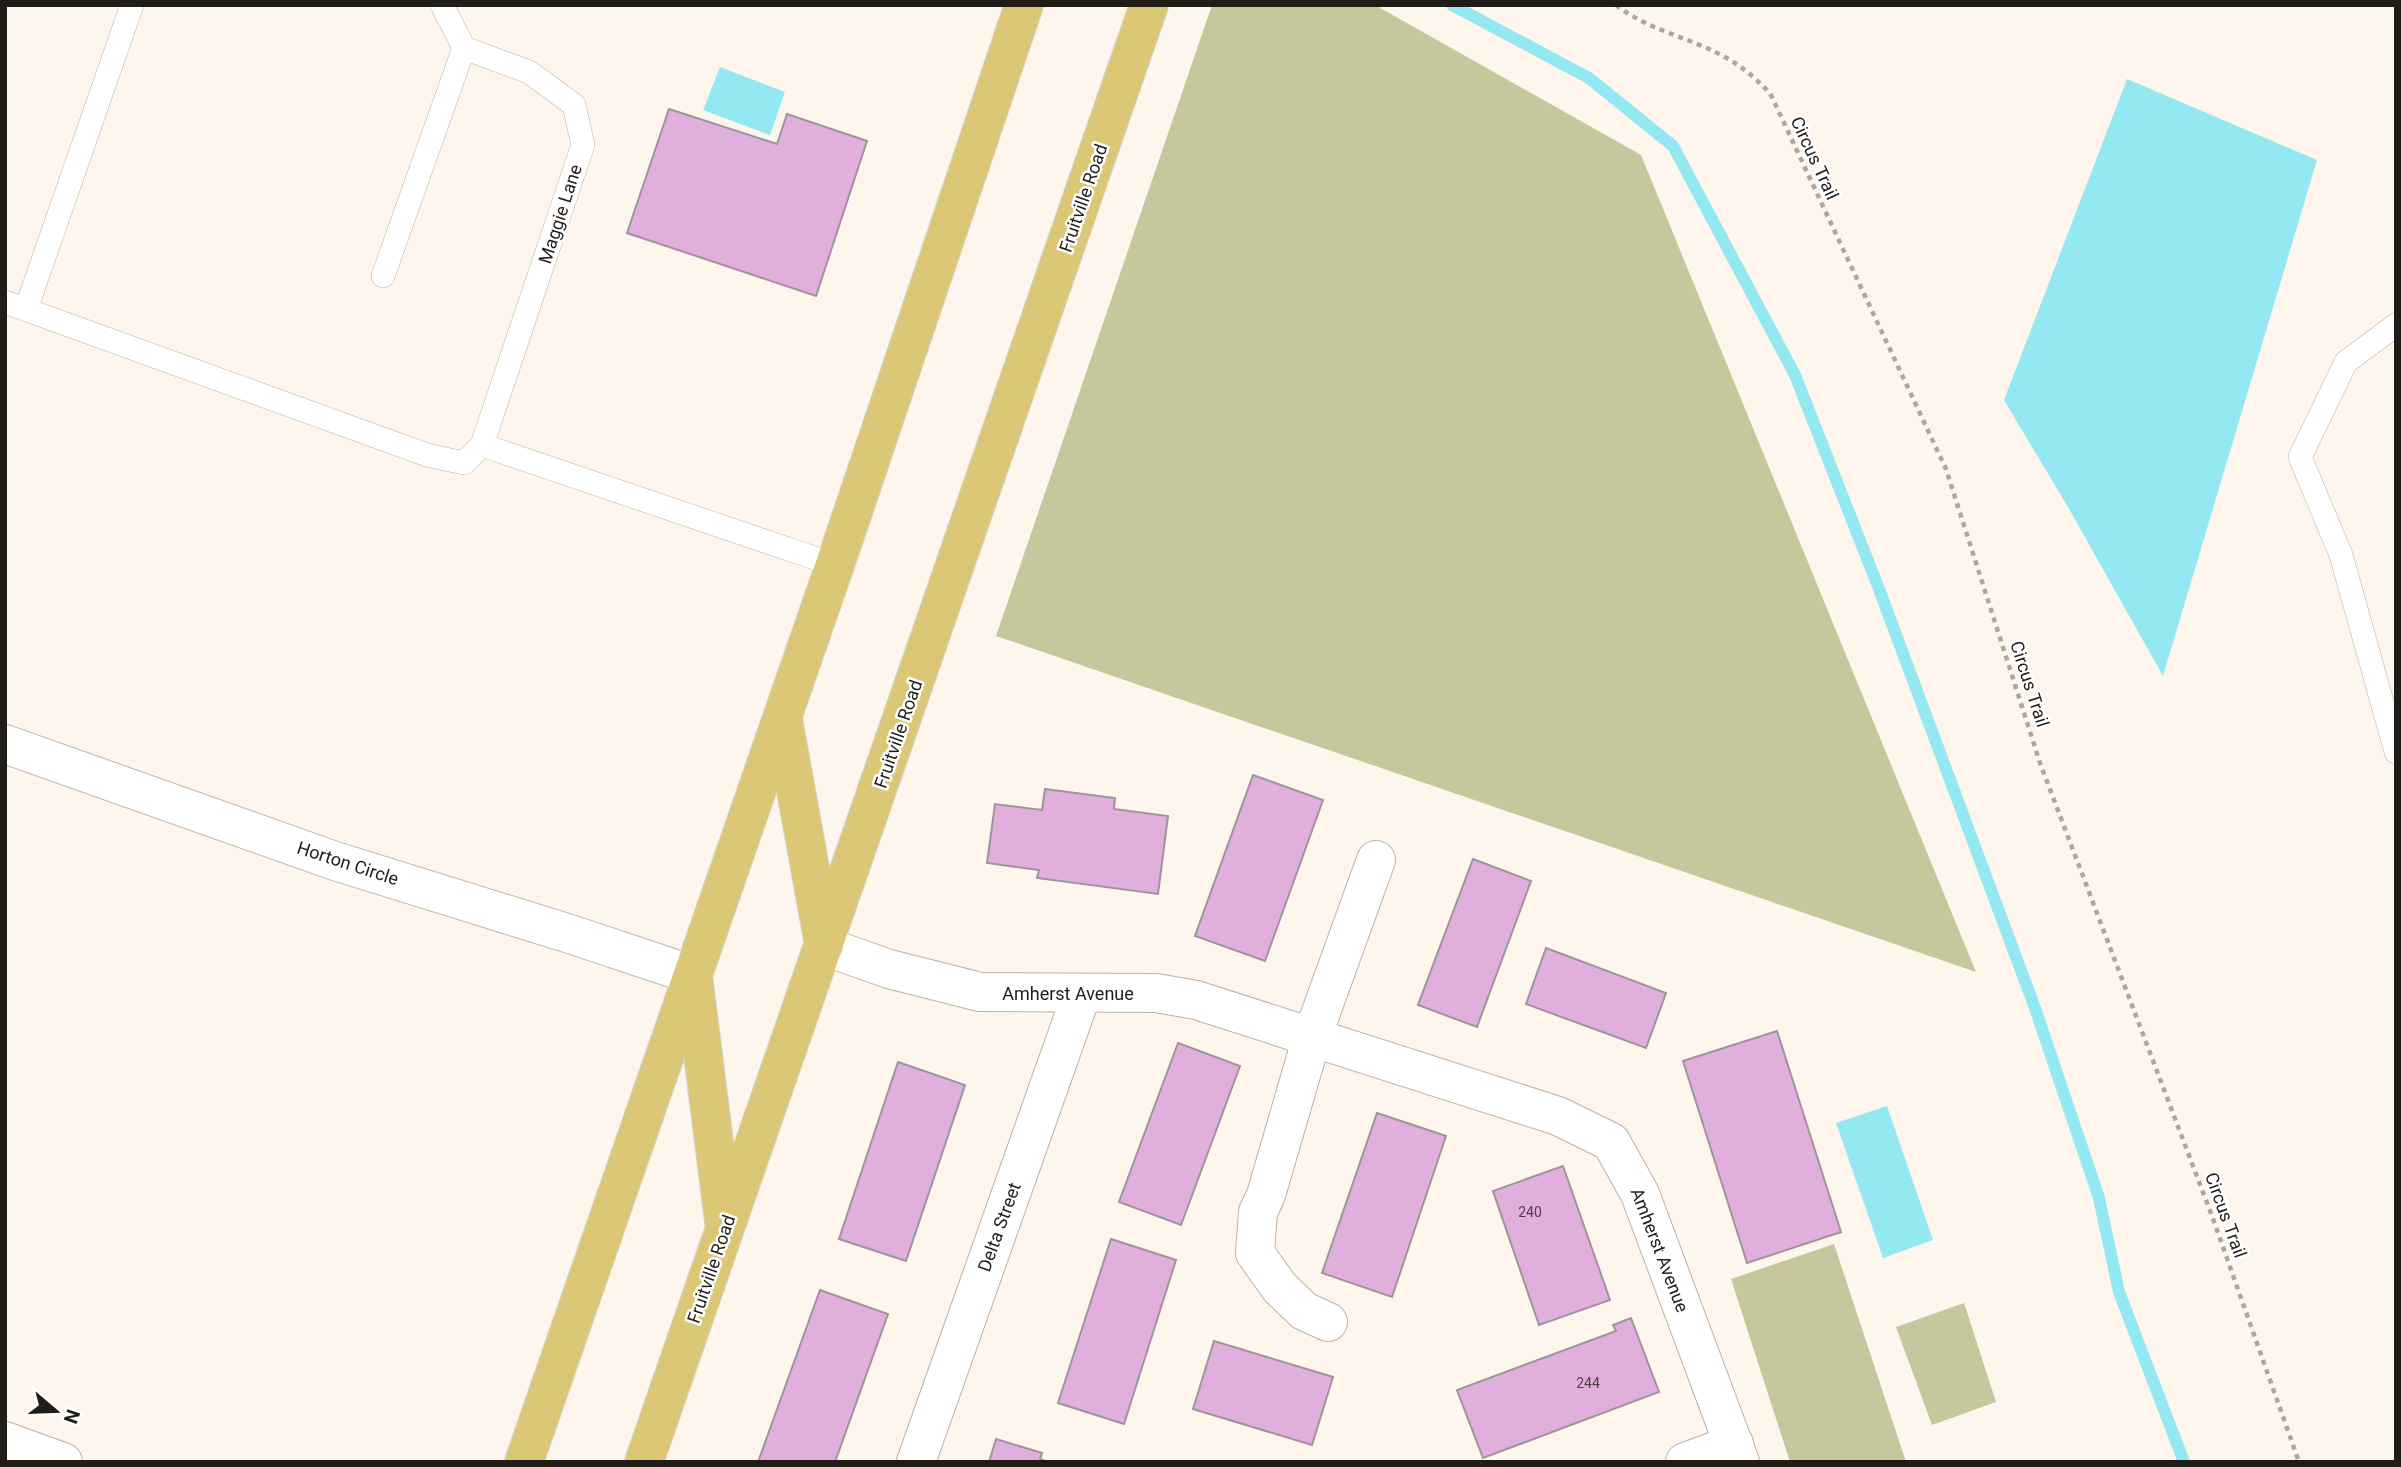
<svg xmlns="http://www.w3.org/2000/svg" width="2401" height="1467" font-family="Roboto,sans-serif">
	<rect width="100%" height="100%" fill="#fef6ed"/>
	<!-- green -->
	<g fill="#c5c79c">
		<polygon points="1212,5 1375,5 1641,155 1976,972 996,636"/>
		<polygon points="1834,1244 1906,1462 1790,1462 1731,1279"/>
		<polygon points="1964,1303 1996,1402 1932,1425 1896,1327"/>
	</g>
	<!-- water -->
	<g fill="#94e8f1">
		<polygon points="720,67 785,92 770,135 703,110"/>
		<polygon points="2127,79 2317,160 2163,676 2068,507 2004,400"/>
		<polygon points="1887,1106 1933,1240 1883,1258 1836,1123"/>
	</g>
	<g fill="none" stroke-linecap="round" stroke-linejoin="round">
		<!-- stream -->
		<polyline stroke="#94e8f1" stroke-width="12" points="1452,5 1589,78 1673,146 1795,375 1879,589 2035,1008 2099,1198 2119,1292 2184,1462"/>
	</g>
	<!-- building -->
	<g fill="#e1afdb" stroke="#9f949d" stroke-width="2">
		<polygon points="669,109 777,144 787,114 867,141 816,296 627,233"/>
		<polygon points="1253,775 1323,800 1265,961 1195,936"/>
		<polygon points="1045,789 1115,798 1114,809 1168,816 1158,894 1037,878 1039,870 987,863 995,804 1042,810"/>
		<polygon points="1473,859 1531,881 1477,1027 1418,1005"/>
		<polygon points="1546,948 1666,993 1646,1048 1526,1004"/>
		<polygon points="1777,1031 1841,1232 1747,1263 1683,1061"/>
		<polygon points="1178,1043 1240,1066 1181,1225 1119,1202"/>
		<polygon points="898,1062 965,1085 906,1261 839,1239"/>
		<polygon points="1377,1113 1446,1136 1392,1297 1322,1273"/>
		<polygon points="1563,1166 1610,1300 1539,1325 1493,1191"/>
		<polygon points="1111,1239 1176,1260 1124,1424 1058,1403"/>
		<polygon points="820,1290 888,1314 835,1462 758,1462"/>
		<polygon points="1631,1318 1659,1392 1483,1458 1457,1390 1616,1331 1613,1325"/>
		<polygon points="1214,1341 1333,1377 1312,1445 1193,1409"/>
		<polygon points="996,1439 1042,1453 1040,1459 1048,1462 989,1462"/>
	</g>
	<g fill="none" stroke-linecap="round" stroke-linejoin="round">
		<!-- lane casing -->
		<g stroke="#bbb1a6" stroke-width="24">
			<g id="lane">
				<polyline points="383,276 464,48"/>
				<polyline points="5,302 427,455 464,463 482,445 583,145 574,105 529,72 464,48 442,5"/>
				<polyline points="26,309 132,5"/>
				<polyline points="2396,325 2346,362 2300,457 2341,555 2396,752"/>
				<polyline points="482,445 835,565"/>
			</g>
		</g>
		<!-- street casing -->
		<g stroke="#bbb1a6" stroke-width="40">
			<g id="street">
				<polyline points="5,744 335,861 570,934 693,975"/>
				<polyline points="824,946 889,969 980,992 1156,993 1196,1000 1558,1116 1611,1142 1640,1194 1740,1462"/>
				<polyline points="1328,1322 1304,1311 1280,1288 1255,1253 1258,1212 1266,1195 1312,1037 1376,860"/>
				<polyline points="5,1441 63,1462"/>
				<polyline points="916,1462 1082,993"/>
				<polyline points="1685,1462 1734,1444"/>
			</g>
		</g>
		<!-- primary casing -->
		<g stroke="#d7d6d5" stroke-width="40">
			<g id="primary">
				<polyline points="783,719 824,945"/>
				<polyline points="694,983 724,1222"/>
				<polyline points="524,1462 835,565 1024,5"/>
				<polyline points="644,1462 1149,5"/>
			</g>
		</g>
		<!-- path -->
		<path stroke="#ada69f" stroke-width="4.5" stroke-dasharray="5 5" stroke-linecap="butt" d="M1616,5C1648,30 1688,37 1723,56C1742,66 1755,78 1770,93L1946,469L2040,763L2212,1216L2299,1462"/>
		<!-- lane -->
		<use href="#lane" stroke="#fff" stroke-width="23"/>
		<!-- street -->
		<use href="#street" stroke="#fff" stroke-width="38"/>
		<!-- primary -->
		<use href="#primary" stroke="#dbc775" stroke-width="38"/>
	</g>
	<g text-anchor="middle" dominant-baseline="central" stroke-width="5" stroke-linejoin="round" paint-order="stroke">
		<!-- number labels -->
		<g font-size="14" fill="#504149">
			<text x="1530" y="1212">240</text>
			<text x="1588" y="1383">244</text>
		</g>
		<!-- street labels -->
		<g font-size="18" fill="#201c18" stroke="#fff">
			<text transform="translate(1815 158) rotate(65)">Circus Trail</text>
			<text transform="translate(1083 198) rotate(-71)">Fruitville Road</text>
			<text transform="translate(560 214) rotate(-72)">Maggie Lane</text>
			<text transform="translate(2030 684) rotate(72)">Circus Trail</text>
			<text transform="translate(898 734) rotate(-71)">Fruitville Road</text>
			<text transform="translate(348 863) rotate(18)">Horton Circle</text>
			<text x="1068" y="993">Amherst Avenue</text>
			<text transform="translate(2226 1215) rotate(70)">Circus Trail</text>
			<text transform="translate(999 1227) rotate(-70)">Delta Street</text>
			<text transform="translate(1660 1250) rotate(69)">Amherst Avenue</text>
			<text transform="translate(711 1269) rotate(-71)">Fruitville Road</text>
		</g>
	</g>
	<!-- border -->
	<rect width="2401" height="1467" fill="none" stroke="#201c18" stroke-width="14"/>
	<!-- north arrow -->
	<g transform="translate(56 1411) rotate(109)" stroke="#ffffff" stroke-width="5" paint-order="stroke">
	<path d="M0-5L12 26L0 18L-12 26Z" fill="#201c18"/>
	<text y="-10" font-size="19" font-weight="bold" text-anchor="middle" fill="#201c18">N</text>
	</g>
</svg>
